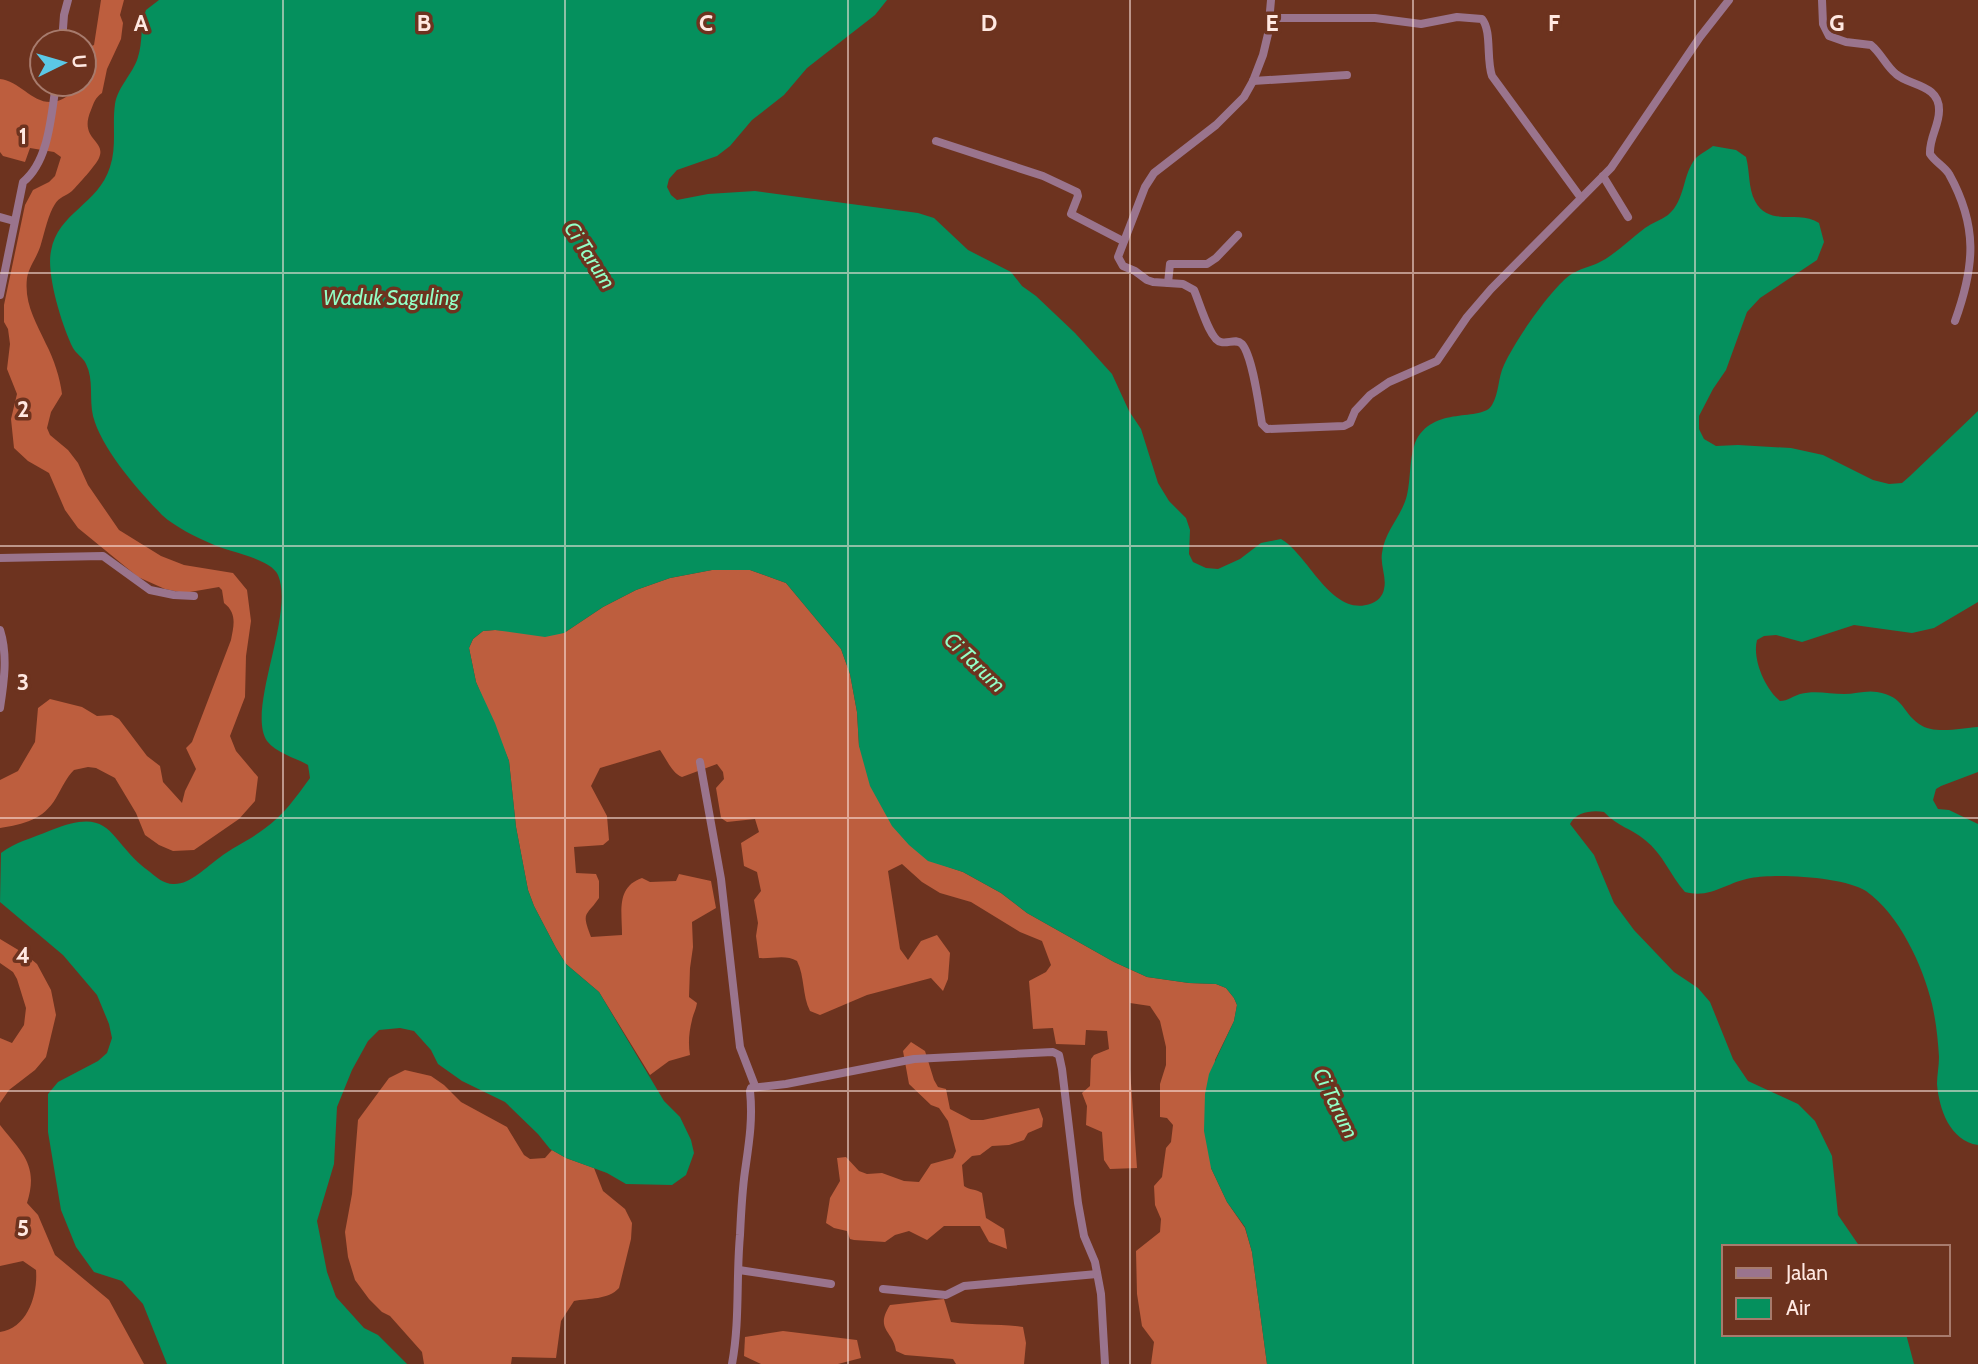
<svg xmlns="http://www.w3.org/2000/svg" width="1978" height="1364" font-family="Cabin,sans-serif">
	<rect width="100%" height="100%" fill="#6d331f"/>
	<!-- forest -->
	<g fill="#bd5e3e">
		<path d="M101,0H124L120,15L123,23L121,39L107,69L102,93C95,98 94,102 91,110C78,140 107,140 99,158C96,165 78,185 72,191C66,196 59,197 55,204C48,215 45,231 41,244C38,256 29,266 27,278C24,304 36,322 46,344C54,359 60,378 62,394L51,412L47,428L50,435L68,450L78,463L88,485L119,530L161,556L184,565L233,573L247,590L251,621L246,656L245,697L230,736L236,751L258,777L255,801L239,819L194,850L173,851L159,845L145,835L136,813L115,778L96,768L88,767L74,770C66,778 62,788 56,798C43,820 24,824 0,828V780L18,771L35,742L38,708L50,699L82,707L97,716L112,715L119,719L147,756L160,766L163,782L182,803L185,791L196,769L186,748L192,742L231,640C234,625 237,613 224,603L222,590L219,587L184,593L165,589L138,577L78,528L65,510L49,473L28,461L14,448L11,419L17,394L7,369L10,344L8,329L4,322V305L25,205L33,190L49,182L55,176L61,157L54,152L30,148L25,162L3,156L0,152V79C24,81 39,117 69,95L70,84H84V49L94,45Z"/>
		<path d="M712,570H750L786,583L841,649L850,674L857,712L859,746L928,860L963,872L1001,893L1027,913L1114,962L1147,977L1189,983L1216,984L1226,988L1234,998L1237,1005L1234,1021L1215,1060L1211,1168L1227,1202L1245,1228L1252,1252L1267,1364H1151L1154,1342L1142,1326L1137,1294L1136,1251L1160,1232L1161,1219L1155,1205L1154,1186L1162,1177L1166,1148L1171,1142L1173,1125L1167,1118L1160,1117V1084L1166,1065V1047L1160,1021L1150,1006L1130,1003V1069L1137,1168L1110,1169L1104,1160L1102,1132L1086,1125L1087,1106L1082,1093L1090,1086L1091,1059L1094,1055L1109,1049L1107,1031L1086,1030L1085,1045L1056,1044L1053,1028L1033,1029L1029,981L1046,972L1051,965L1042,941L1020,932L971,902L940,893L922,882L902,864L888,871L900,949L908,960L921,941L937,935L950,953L948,979L943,991L931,978L867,995L820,1015L810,1011C802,995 805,977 797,961C786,954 772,959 759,958L756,936L758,923L754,900L761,891L757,872L744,866L741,843L759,832L755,819L727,822L721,818L716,788L724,779L723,772L717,764L682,777C672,773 667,760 660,750L600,768L591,786L607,816L609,840L603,845L574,847L576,873L596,874L599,881V898C586,917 581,911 591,937L622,935C622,911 616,887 642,878L650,882L676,881L679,874L711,881L716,908L692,922L693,947L690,968L689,997L697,1003C696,1010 693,1014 692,1020C689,1032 688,1043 690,1055L669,1061L650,1075L599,992L566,964L556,948L534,906L528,890L516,827L509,761L476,682L469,648L473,639L483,631L495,630L564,633L603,607L636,590L670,578Z"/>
		<polygon points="0,939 25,954 37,964 51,990 56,1015 46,1057 35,1070 9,1090 0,1103 0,1038 12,1043 24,1025 26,1008 17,979 13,972 0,963"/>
		<path d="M911,1042L925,1051L934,1080L938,1087L946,1089L950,1109L971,1120H983L1039,1108L1043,1119L1042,1127L1028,1133L1024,1140L1009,1145L992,1146L980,1155L972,1156L962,1165L964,1186C969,1190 976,1189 982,1193L986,1218L1004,1229L1007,1249L989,1242L980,1226H944L927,1240L909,1231L895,1235L885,1242L854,1240L850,1239L847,1231L834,1228L826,1223L830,1198L840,1181L837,1158L846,1157L859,1171L867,1174L882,1173L904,1181L919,1182L931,1164L953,1158L956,1151L948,1121L939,1108L931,1105L909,1084L903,1051Z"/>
		<path d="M405,1070L431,1076L444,1085L461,1102L507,1127L524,1155L530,1159L545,1158L552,1150L566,1158L594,1168L603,1191L625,1209L632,1223L631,1239L619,1288C608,1300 589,1298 574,1301L561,1321L556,1358L512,1357L511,1364H424L422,1352L390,1316L382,1312L369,1299L355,1280L348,1257L345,1232L352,1194L358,1120L389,1078Z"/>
		<path d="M0,1125C22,1153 39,1165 27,1203L38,1215L55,1255L109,1300L144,1364H0V1332C28,1328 38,1294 36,1270L23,1261L0,1266Z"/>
		<path d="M944,1299L951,1322C976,1326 998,1323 1023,1327L1026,1343L1024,1364H956L953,1359L905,1355L896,1351C894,1331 874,1330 890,1305Z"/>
		<polygon points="783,1331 857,1340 861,1358 838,1364 761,1364 744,1356 745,1337"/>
	</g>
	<!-- water -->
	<path fill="#05905d" d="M159,0H887L875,15L807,68L784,95L752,120L730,146L717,156L677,170L669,179L667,187L671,195L677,200L708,194L755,191L918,213L934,218L968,250L1011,272L1022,286L1036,296L1075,333L1112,374L1129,411L1141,429L1158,483L1169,501L1186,518L1190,530L1189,554L1193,562L1206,568L1218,569L1240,559L1261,543L1281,539C1308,554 1331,617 1370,604C1377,602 1383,596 1384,589C1387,578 1380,565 1382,553C1385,530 1402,516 1407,495C1411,478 1409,460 1415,443C1432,404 1482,423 1492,405C1499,394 1498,377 1504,365C1515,341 1549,291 1570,275C1579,269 1589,267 1598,263C1615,255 1630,239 1645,228C1652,223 1661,220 1668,215C1686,200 1682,174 1696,158C1700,154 1708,150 1713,146L1736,150L1746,157C1750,171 1748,188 1755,201C1769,228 1799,209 1819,223L1824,242L1817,260L1760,298L1747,312L1726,370L1713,389L1699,416V429L1704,439L1716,446L1738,445L1791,448L1823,455L1873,480L1889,484L1902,483L1910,476L1978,411V602L1934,628L1912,633L1854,625L1802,642L1776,635L1764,636L1757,640C1752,659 1765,689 1780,701C1788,701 1793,696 1800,694C1815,690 1830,694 1844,694C1855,694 1866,690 1877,692C1905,697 1901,711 1919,724C1934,735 1961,728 1978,727V772L1941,786L1936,789L1933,800L1938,809L1949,810L1978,824V1145C1950,1141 1939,1109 1937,1084C1937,1075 1939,1066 1939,1057C1938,1040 1936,1021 1932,1004C1923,966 1899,914 1866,891C1845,877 1776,873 1751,878C1727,882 1711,899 1685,892C1670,875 1663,854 1645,840C1631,828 1618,827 1604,812C1592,810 1576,812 1570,824L1594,855L1614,903L1634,930L1674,972L1698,988L1710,1002L1733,1059L1748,1081L1798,1104L1815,1121L1832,1156L1838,1215L1860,1247H1724V1334H1906L1914,1364H1267L1252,1252L1245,1227L1227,1202L1211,1168L1204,1131L1205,1094L1209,1074L1234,1021L1237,1005L1234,998L1226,988L1216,984L1189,983L1147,977L1114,962L1027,913L1001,893L963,872L928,861L909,845L892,826L870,786L859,746L857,712L850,674L841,649L786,583L750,570H712L670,578L636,590L603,607L564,633L545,637L495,630L483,631L473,639L469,648L476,682L495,723L509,761L516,827L528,890L534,906L556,948L566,964L599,992L664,1101L680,1117L691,1140L694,1153L686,1175L672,1185L626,1184L607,1173L566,1158L550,1149L538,1134L505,1102L462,1081L438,1064L431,1050L414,1031L400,1028L379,1030L368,1041L352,1070L337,1107L334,1164L317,1221L327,1272L336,1297L364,1328L378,1335L407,1364H167L143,1304L122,1281L94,1272L76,1247L61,1210L48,1132V1094L58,1082L98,1061L107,1053L112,1038L109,1024L97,995L63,955L0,902L1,853C15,842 33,838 49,831C115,804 106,840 150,872C156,877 164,884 173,884C190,885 206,867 219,858C233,847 250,840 264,829C283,816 297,796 310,778L308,765C296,758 276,753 267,741C246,710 295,614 278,575C270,558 228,552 212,544C196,537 175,527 162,515C138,490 102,450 93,416C89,398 94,380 86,364C83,357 76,354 73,348C62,326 46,274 51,251C58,212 98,205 110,167C117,146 112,125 115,104C118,86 133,74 138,57C143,42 140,25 146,10Z"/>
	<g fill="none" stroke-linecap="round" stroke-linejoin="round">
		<!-- street -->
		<g stroke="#9a748d" stroke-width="8">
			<path d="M1271,0L1268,34L1263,55L1253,81L1244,97L1216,125L1154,173L1145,187L1118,257L1123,266L1135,271L1147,280L1153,282L1183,284L1194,290C1199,301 1210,341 1221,342C1228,344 1236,338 1242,344C1253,357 1259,407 1262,424L1267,429L1344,426L1350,423L1355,411L1370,395L1389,382L1437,361L1467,317L1491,289L1611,168L1700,37L1729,0"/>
			<path d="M1822,0L1823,24L1829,36L1846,42L1871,45C1881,53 1886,66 1896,74C1909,86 1940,84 1939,111C1939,126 1929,138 1930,154C1935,162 1944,166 1949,174C1978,226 1975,266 1955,321"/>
			<path d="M1270,18H1375L1421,24L1457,17L1482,19C1492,31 1486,59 1492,76L1581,198"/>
			<polyline points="62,42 64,15 68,0"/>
			<polyline points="1253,81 1347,75"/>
			<polyline points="936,141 1043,176 1077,192 1078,196 1071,214 1123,241"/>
			<polyline points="1603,176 1628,217"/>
			<polyline points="0,217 14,221"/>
			<polyline points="1168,283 1170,264 1207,264 1216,258 1238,235"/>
			<path d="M0,295L23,182C49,161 51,116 56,84"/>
			<polyline points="0,558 103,556 150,590 174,595 194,596"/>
			<path d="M0,630C8,655 4,682 0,708"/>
			<polyline points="700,762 721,879 740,1047 755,1086"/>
			<polyline points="739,1270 831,1284"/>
			<polyline points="883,1289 946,1295 964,1286 1097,1274"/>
			<path d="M732,1364C740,1321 736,1278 740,1235C741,1214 742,1192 745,1171C749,1143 753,1119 750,1091L751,1088L786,1084L914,1059L1053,1052L1059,1055L1062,1069L1078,1203L1084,1236L1095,1262L1101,1294L1105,1364"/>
		</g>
	</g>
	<!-- grid -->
	<path fill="none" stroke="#ffe8e1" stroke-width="2" stroke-opacity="0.55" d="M283,0V1364M565,0V1364M848,0V1364M1130,0V1364M1413,0V1364M1695,0V1364M0,273H1978M0,546H1978M0,818H1978M0,1091H1978"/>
	<g text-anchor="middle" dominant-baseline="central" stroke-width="7" stroke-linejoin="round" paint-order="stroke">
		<!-- water labels -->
		<g font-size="21" font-style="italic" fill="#93ffc6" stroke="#6d331f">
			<text transform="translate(590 255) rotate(57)">Ci Tarum</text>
			<text x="391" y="297">Waduk Saguling</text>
			<text transform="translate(975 662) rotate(44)">Ci Tarum</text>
			<text transform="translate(1336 1103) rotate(64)">Ci Tarum</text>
		</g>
	</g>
	<g font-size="23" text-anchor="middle" font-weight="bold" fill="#ffe8e1" stroke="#6d331f" stroke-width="7" stroke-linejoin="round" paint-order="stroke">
		<text x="141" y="31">A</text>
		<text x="424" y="31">B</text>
		<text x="706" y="31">C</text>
		<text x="989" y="31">D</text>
		<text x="1272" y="31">E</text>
		<text x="1554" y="31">F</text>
		<text x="1837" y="31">G</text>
		<text x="23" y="144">1</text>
		<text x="23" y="417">2</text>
		<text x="23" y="690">3</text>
		<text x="23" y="963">4</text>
		<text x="23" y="1236">5</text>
	</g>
	<!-- legend -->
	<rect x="1722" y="1245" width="228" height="91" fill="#6d331f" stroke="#a77b6d" stroke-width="2"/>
	<rect x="1736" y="1268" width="35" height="10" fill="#9a748d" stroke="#a77b6d" stroke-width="2"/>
	<text x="1786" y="1280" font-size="21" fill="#ffe8e1">Jalan</text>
	<rect x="1736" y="1298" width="35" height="21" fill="#05905d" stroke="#a77b6d" stroke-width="2"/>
	<text x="1786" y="1315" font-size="21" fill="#ffe8e1">Air</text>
	<!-- north arrow -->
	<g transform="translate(63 63) rotate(85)"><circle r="33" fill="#6d331f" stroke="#a77b6d" stroke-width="2"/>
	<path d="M0-5L12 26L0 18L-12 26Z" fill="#5bc8e6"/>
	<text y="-10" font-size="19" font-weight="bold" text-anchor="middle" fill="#ffe8e1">U</text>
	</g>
</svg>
